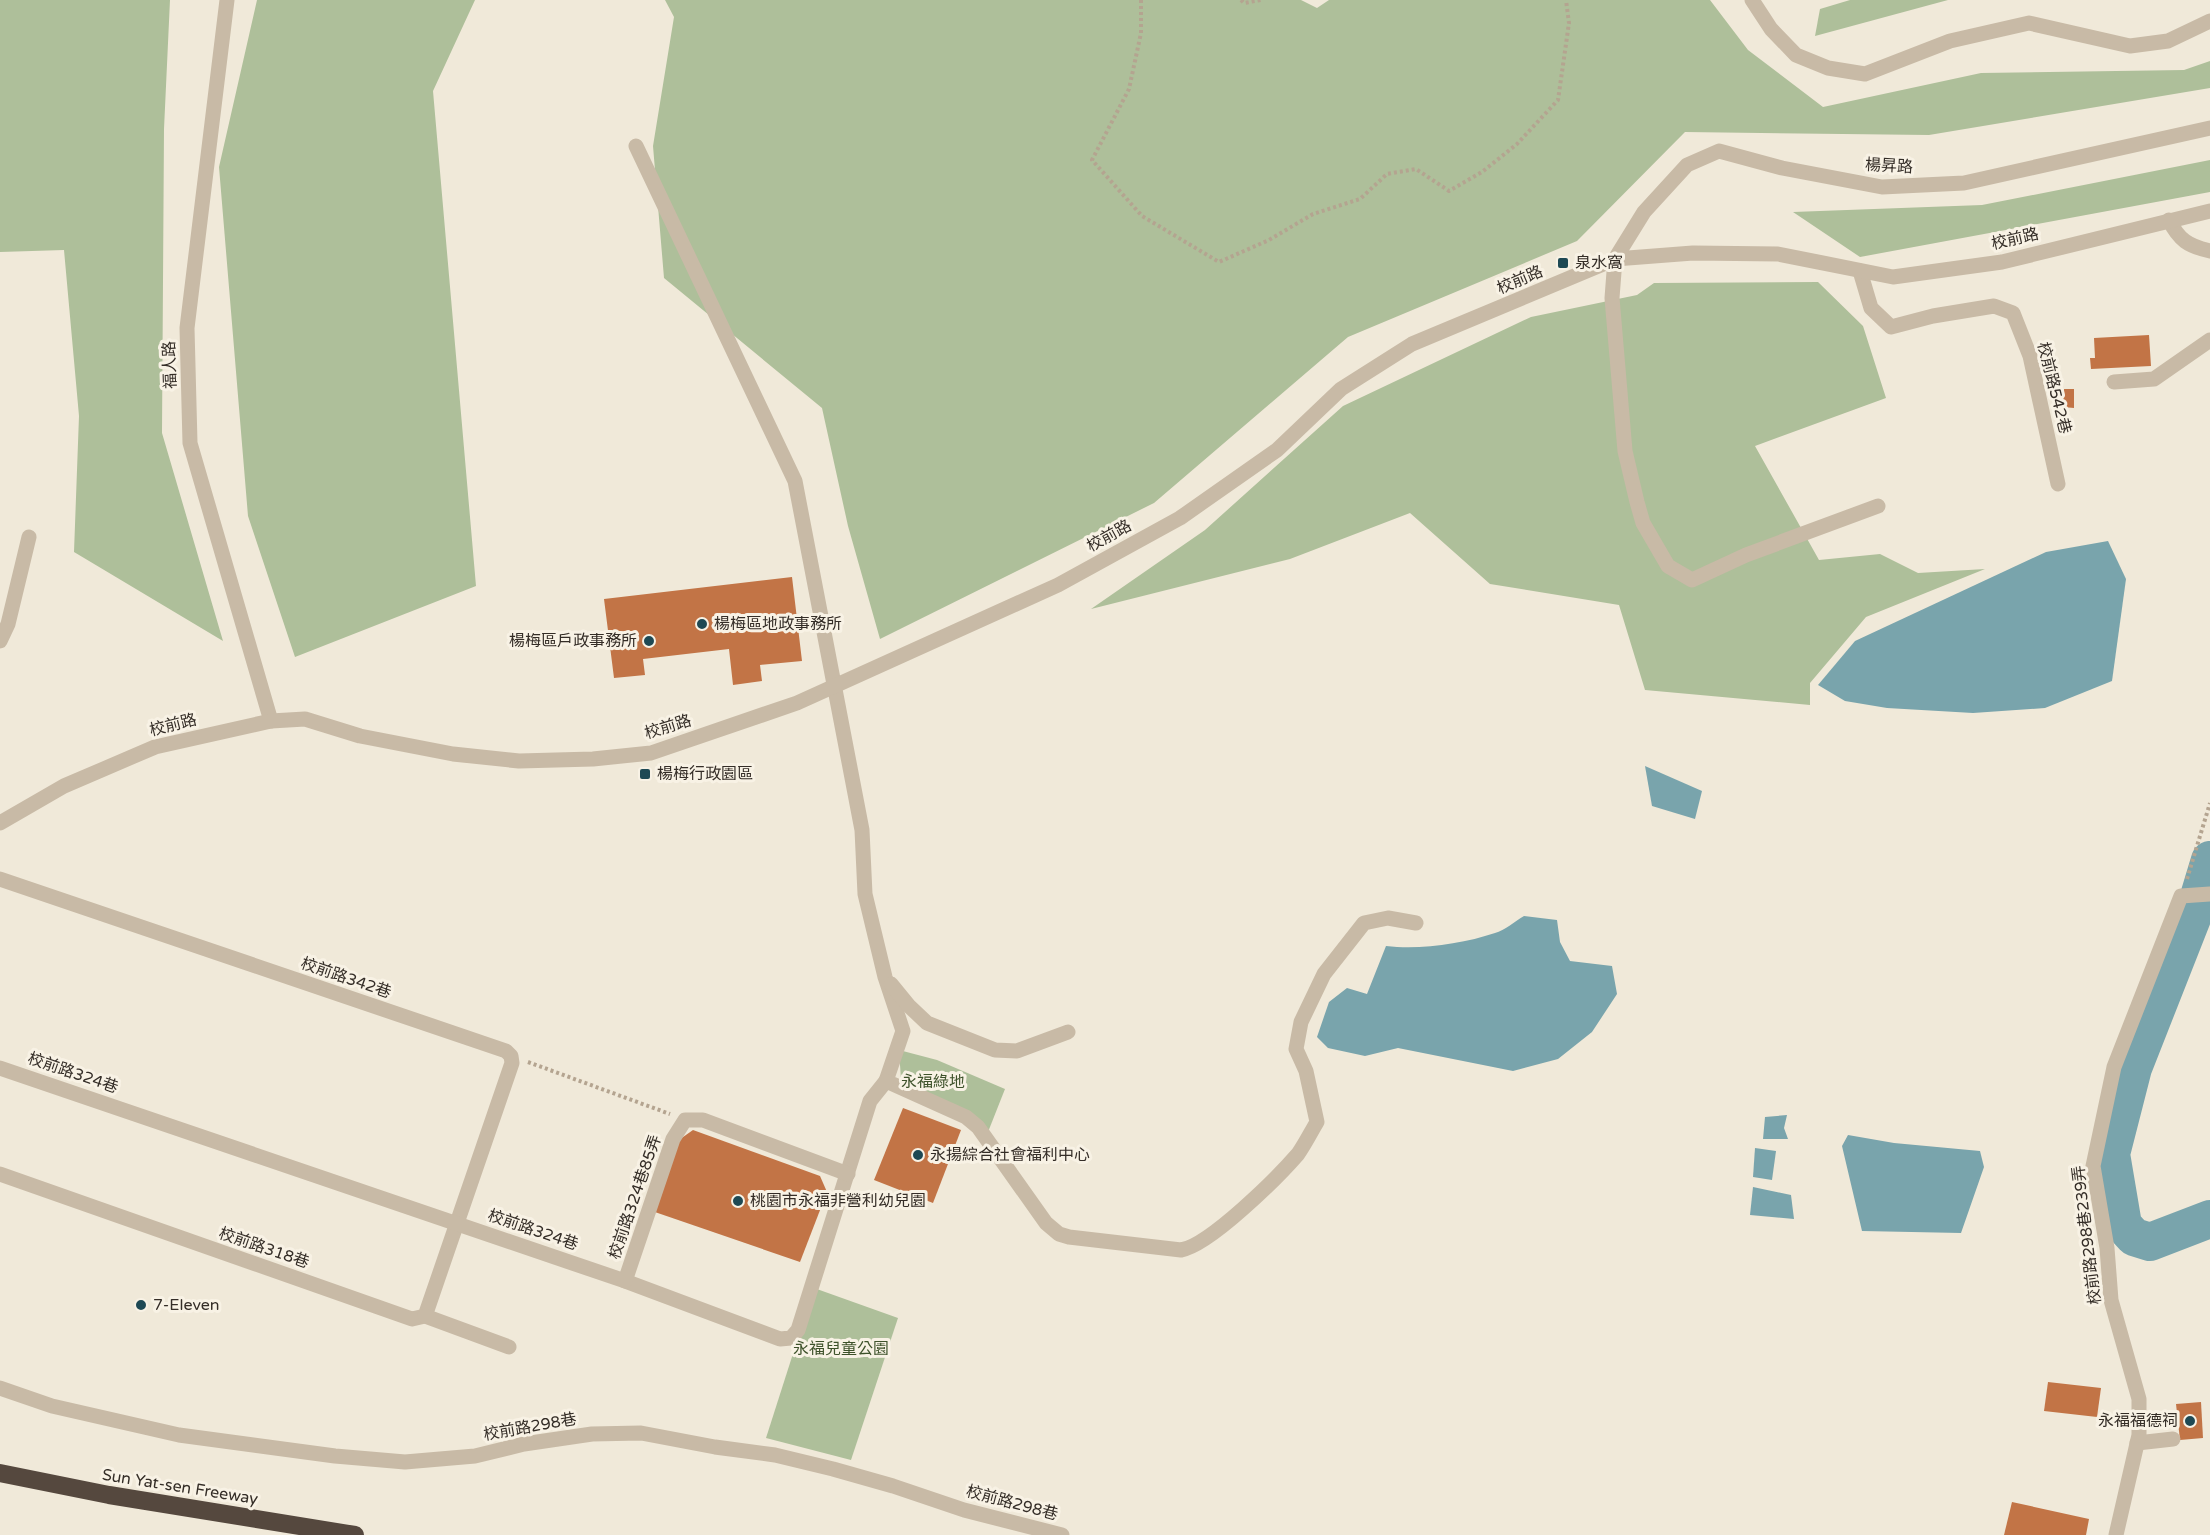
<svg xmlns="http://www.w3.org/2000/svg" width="2210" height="1535" font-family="'Varela Round','Noto Sans TC',sans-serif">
	<rect width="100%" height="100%" fill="#f0e9d9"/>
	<!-- green -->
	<g fill="#aebf9a">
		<polygon points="0,0 170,0 164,129 162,433 223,641 74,552 79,416 64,250 0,252"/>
		<polygon points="257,0 475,0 433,91 476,586 295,657 248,516 219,167"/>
		<polygon points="665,0 1301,0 1317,8 1329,0 1710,0 1748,50 1823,107 1981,73 2184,70 2210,61 2210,88 1929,135 1685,132 1577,241 1348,337 1154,503 880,639 848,526 822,408 664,278 653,146 674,17"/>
		<polygon points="1850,0 1948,0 1815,36 1820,9"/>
		<polygon points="2210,160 2210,192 1860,257 1793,212 1982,205"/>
		<polygon points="1818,282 1863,326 1886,398 1755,446 1819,560 1880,554 1918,573 1985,569 1866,617 1810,683 1810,705 1645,690 1619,605 1490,584 1410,513 1290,559 1091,609 1205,530 1343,406 1531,317 1637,295 1654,283"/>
		<polygon points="899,1050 937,1060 1005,1089 988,1132 902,1094"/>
		<polygon points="814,1288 898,1318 851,1460 766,1438"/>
	</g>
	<!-- water -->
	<g fill="#79a4ac">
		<polygon points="2108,541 2126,579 2112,681 2045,708 1973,713 1887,708 1845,701 1818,685 1855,641 2046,552"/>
		<polygon points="1645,766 1702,791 1695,819 1652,806"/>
		<path d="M1524,916L1557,920L1560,942L1570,961L1612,966L1617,994L1592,1032L1558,1059L1513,1071L1398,1048L1365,1056L1328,1048L1317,1037L1329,1002L1347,988L1367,994L1386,946C1420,950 1462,944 1495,933C1505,930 1514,922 1524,916Z"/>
		<polygon points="1787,1115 1784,1128 1788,1139 1763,1139 1765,1117"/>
		<polygon points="1848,1135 1894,1143 1980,1151 1984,1167 1961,1233 1862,1231 1842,1146"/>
		<polygon points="1755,1148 1776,1151 1772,1180 1753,1177"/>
		<polygon points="1753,1187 1791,1195 1794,1219 1750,1215"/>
	</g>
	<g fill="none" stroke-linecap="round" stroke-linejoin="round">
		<!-- river -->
		<polyline stroke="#79a4ac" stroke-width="38" points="2210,860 2194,913 2133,1068 2111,1154 2123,1225 2134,1237 2150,1242 2210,1219"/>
	</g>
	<!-- building -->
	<g fill="#c27446">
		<polygon points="2149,335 2151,366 2091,369 2090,358 2095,358 2094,338"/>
		<polygon points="2064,389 2074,389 2074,408 2063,407"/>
		<polygon points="792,577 802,661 760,665 762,681 733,685 729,649 643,659 645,675 614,678 604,599"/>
		<polygon points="903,1108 961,1130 933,1203 874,1180"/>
		<polygon points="693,1130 820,1176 827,1192 800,1262 649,1210 676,1142"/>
		<polygon points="2048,1382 2101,1388 2097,1417 2044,1411"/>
		<polygon points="2201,1402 2203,1438 2180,1440 2176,1404"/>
		<polygon points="2012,1502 2089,1519 2086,1535 2004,1535"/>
	</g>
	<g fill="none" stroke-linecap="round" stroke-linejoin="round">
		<!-- path -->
		<g stroke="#b4a490" stroke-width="4" stroke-dasharray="3 3" stroke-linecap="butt">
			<polyline points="1141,0 1141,33 1129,89 1092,160 1142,216 1219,262 1269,240 1313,214 1360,199 1387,174 1416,169 1449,191 1482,172 1517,144 1558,100 1569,23 1566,0"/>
			<polyline points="1241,0 1244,3 1261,0"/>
			<polyline points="2187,879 2210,803"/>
			<polyline points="528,1062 670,1114"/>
		</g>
		<!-- minor -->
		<g stroke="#c8baa6" stroke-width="15">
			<polyline points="227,0 187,328 190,443 271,721"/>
			<polyline points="1752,0 1771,29 1796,55 1828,68 1865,74 1950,41 2029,23 2130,46 2168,41 2210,21"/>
			<path d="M636,146L795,481L862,830L865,894L885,977L903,1031L886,1081L966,1117L978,1127L1046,1223L1059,1234L1069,1237L1181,1250C1210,1245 1278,1177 1298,1154C1305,1144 1311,1132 1317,1122L1306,1071L1296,1049L1301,1022L1324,974L1364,923L1388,918L1416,923"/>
			<path d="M2169,220C2179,240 2188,246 2210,251"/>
			<polyline points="1860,271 1871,308 1891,327 1933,316 1994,306 2013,313 2030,356 2058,484"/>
			<polyline points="2114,382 2154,379 2210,340"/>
			<polyline points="1878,506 1746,555 1692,580 1668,566 1643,523 1637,502 1625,451 1612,298 1615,259 1644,212 1687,165 1719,151 1782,168 1882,187 1964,183 2210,128"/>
			<polyline points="0,641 8,624 29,537"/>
			<polyline points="0,823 64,786 155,747 271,721 305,719 360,736 453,754 519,761 593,759 651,753 797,703 1058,585 1180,518 1277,450 1341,389 1412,344 1615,259 1693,253 1778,254 1893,277 2002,262 2210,211"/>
			<polyline points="0,879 506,1051 511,1056 512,1063 425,1316 412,1319 0,1174"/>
			<polyline points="891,984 909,1006 927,1023 995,1050 1017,1051 1068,1032"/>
			<polyline points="0,1068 625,1281 780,1339 791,1338 798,1330 870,1101 886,1081"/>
			<polyline points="625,1281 673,1139 685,1120 703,1120 848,1174"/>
			<polyline points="425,1316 509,1347"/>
			<polyline points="0,1388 52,1406 179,1435 335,1456 405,1462 475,1456 524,1444 592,1434 641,1433 715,1447 775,1455 833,1469 893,1486 964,1510 1062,1535"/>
			<polyline points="2137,1443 2173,1439"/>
			<polyline points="2116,1535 2139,1435 2139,1399 2111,1300 2107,1248 2093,1166 2114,1067 2181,896 2210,894"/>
		</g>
		<!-- highway -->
		<polyline stroke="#55483e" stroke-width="18" points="0,1473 109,1495 355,1535"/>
	</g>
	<!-- markers -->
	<g fill="#1e4954" stroke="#f8f2e5" stroke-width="2">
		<rect x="1557" y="257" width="12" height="12" rx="3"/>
		<circle cx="702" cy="624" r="6"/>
		<circle cx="649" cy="641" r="6"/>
		<rect x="639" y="768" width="12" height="12" rx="3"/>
		<circle cx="918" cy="1155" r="6"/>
		<circle cx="738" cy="1201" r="6"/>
		<circle cx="141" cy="1305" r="6"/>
		<circle cx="2190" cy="1421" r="6"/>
	</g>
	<g text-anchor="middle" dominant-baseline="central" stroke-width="6" stroke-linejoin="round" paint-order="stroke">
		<!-- street labels -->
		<g font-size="16" fill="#342d27" stroke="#f8f2e5">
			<text transform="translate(1889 166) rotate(3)">楊昇路</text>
			<text transform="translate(2015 239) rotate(-13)">校前路</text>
			<text transform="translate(1520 280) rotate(-23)">校前路</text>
			<text transform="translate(170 365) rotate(-92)">福人路</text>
			<text transform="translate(2054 388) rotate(76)">校前路542巷</text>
			<text transform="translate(1109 536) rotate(-29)">校前路</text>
			<text transform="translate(173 725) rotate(-14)">校前路</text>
			<text transform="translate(668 727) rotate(-17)">校前路</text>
			<text transform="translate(346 978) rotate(19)">校前路342巷</text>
			<text transform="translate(73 1073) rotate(19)">校前路324巷</text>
			<text transform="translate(635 1197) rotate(-71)">校前路324巷85弄</text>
			<text transform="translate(533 1230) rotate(19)">校前路324巷</text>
			<text transform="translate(2087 1235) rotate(-97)">校前路298巷239弄</text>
			<text transform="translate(264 1248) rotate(19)">校前路318巷</text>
			<text transform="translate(530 1427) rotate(-10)">校前路298巷</text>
			<text transform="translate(180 1487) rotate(9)">Sun Yat-sen Freeway</text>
			<text transform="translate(1012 1503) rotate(15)">校前路298巷</text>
		</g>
		<!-- poi labels -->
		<g font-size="16" fill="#342d27" stroke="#f8f2e5" text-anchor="start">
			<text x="1575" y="263">泉水窩</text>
			<text x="714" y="624">楊梅區地政事務所</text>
			<text x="637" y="641" text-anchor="end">楊梅區戶政事務所</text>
			<text x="657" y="774">楊梅行政園區</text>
			<text x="930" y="1155">永揚綜合社會福利中心</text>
			<text x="750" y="1201">桃園市永福非營利幼兒園</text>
			<text x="153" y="1305">7-Eleven</text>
			<text x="2178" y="1421" text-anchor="end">永福福德祠</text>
		</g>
		<!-- park labels -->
		<g font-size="16" fill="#3e522b" stroke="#f8f2e5">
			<text x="933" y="1082">永福綠地</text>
			<text x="841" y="1349">永福兒童公園</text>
		</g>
	</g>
</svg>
